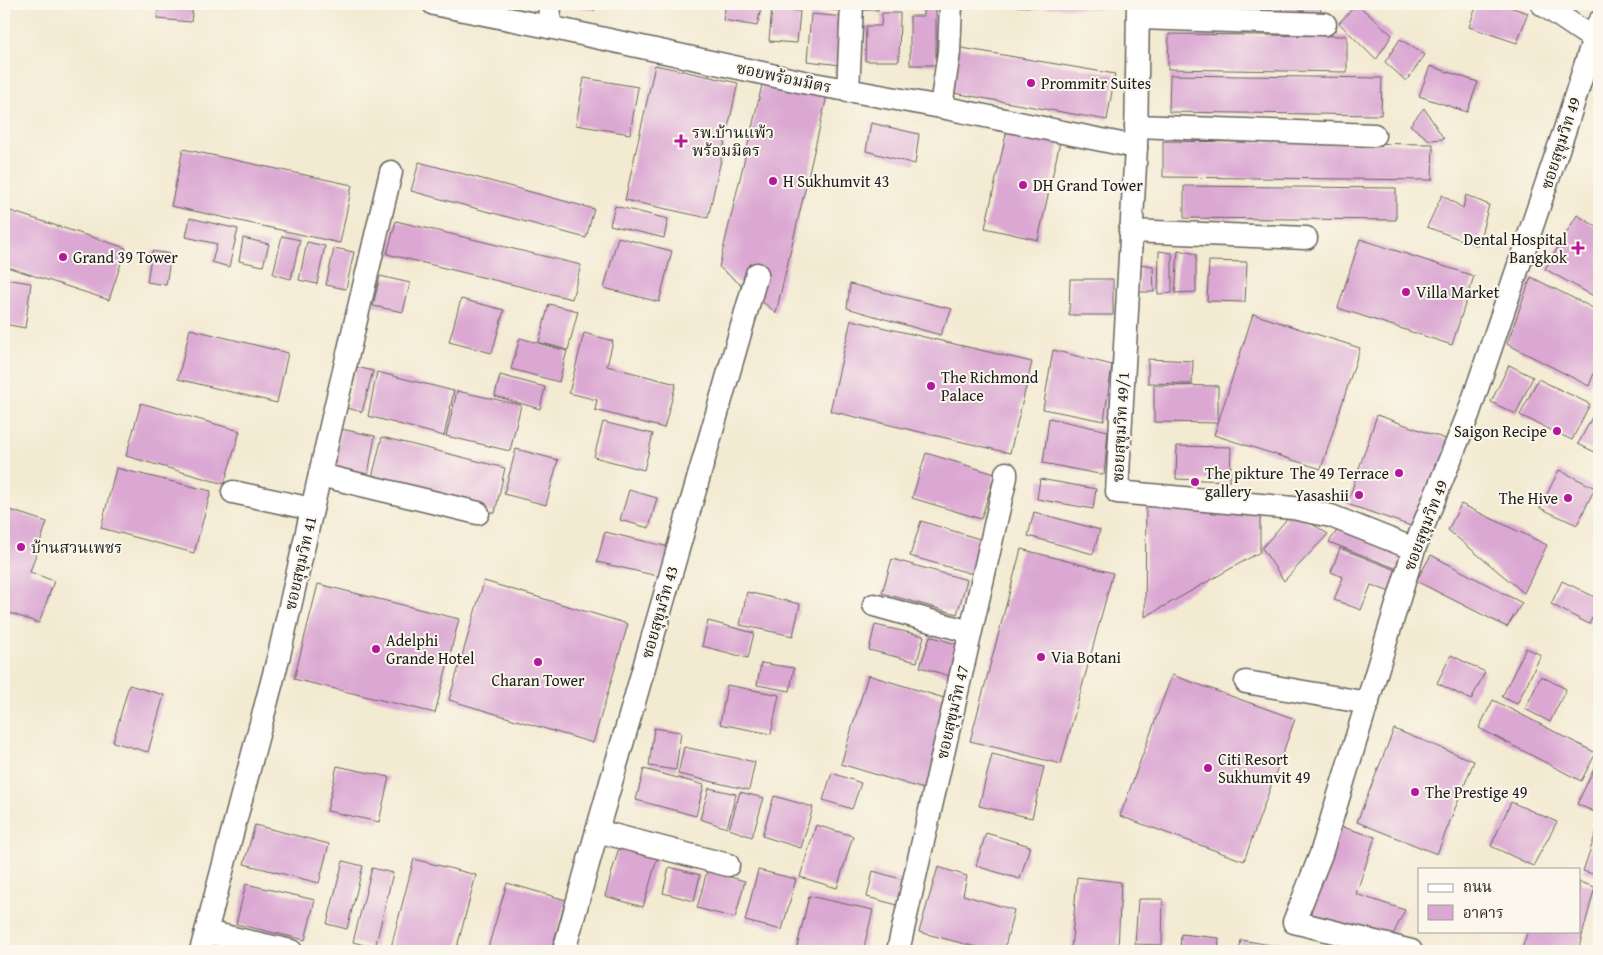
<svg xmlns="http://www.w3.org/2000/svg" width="1603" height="955" font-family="'Gentium Book Plus','Noto Serif Thai',serif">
	<rect width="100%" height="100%" fill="#fbf7ec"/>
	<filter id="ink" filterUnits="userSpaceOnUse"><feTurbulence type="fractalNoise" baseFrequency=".02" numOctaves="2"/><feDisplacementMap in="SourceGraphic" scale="10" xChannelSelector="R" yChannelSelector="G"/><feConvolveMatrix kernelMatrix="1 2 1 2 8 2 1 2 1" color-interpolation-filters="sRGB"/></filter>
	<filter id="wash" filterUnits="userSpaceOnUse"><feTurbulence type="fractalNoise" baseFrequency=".0096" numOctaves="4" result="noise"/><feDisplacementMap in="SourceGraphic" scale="20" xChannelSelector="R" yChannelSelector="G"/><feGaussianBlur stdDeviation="1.12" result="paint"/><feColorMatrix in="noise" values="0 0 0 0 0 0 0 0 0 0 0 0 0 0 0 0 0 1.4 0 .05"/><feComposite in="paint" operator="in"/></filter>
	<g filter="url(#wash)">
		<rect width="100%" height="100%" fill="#f3ead2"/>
		<g id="blocks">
			<!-- building -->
			<g fill="#dba8d3">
				<polygon points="159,4 193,4 191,22 157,19"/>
				<polygon points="580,4 597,4 595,10 579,7"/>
				<polygon points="726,4 762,4 757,26 723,20"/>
				<polygon points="810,4 843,4 842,11 810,8"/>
				<rect x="858" y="4" width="20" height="6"/>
				<polygon points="923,4 936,4 936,65 910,65 910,16 923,16"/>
				<polygon points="1001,4 1105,4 1105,9 1001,6"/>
				<polygon points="1245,4 1263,4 1262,9 1245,9"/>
				<polygon points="1267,4 1281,4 1282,16 1267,18"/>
				<polygon points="1285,4 1317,4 1321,10 1316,20 1286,15"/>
				<polygon points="1357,4 1392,35 1376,60 1339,23"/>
				<polygon points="1477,4 1501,4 1528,13 1517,43 1469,27"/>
				<polygon points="772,8 800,11 797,43 769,41"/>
				<polygon points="882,13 900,13 899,61 865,61 866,26 881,26"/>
				<polygon points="811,14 845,17 841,65 807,61"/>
				<polygon points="1169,34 1347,36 1347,72 1168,69"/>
				<polygon points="1400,39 1425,55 1406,81 1385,62"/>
				<polygon points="956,47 1115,74 1107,120 948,92"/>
				<polygon points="655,65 738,83 708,218 625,200"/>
				<polygon points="1430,66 1478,82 1467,112 1419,96"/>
				<polygon points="1170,75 1382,78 1381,115 1169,112"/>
				<polygon points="584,78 638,87 630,134 576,125"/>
				<polygon points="763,81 827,96 776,313 719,267"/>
				<polygon points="1424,108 1444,139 1429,140 1410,125"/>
				<polygon points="871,123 919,134 915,164 866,151"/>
				<polygon points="1007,130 1060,142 1038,240 985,228"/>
				<polygon points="1163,141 1433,144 1432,180 1163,177"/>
				<polygon points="183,149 352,185 340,243 171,206"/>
				<polygon points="419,162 594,209 586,238 411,191"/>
				<polygon points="1184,186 1396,188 1396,220 1184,218"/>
				<polygon points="1442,195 1463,208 1466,195 1489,205 1478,246 1427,227"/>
				<polygon points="615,206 668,219 664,238 610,225"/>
				<polygon points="4,209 126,248 109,300 4,266"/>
				<polygon points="1577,215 1599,228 1599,299 1545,269"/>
				<polygon points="190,218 238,229 229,267 212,262 217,244 186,237"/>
				<polygon points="396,221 581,265 572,299 387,254"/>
				<polygon points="282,236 300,240 291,279 273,274"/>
				<polygon points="618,237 672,251 659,302 604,288"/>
				<polygon points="243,238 269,244 263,266 239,261"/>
				<polygon points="1360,239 1474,276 1452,345 1338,308"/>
				<polygon points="307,242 325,246 317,284 299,280"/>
				<polygon points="334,248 354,252 346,289 326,285"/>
				<polygon points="1178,250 1196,254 1196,292 1175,293"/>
				<polygon points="152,251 171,254 166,285 147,282"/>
				<polygon points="1159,251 1172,253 1172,293 1158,294"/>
				<polygon points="1209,261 1247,262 1245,302 1207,301"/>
				<polygon points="1140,264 1153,266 1154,292 1139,292"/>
				<polygon points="380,276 410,283 403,312 373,306"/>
				<polygon points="1531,277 1599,311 1599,360 1589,386 1507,344"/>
				<polygon points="4,279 31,283 25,328 4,324"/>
				<polygon points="1070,279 1113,279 1113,315 1069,315"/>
				<polygon points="850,284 952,309 940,335 847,308"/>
				<polygon points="461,299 504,310 492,353 449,342"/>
				<polygon points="549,304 578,311 568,350 539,342"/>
				<polygon points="1253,314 1360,348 1321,469 1214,435"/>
				<polygon points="851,320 1032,362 1010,453 830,411"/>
				<polygon points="190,329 288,353 277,403 178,379"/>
				<polygon points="584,333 613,341 607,366 676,384 664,428 595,410 597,400 569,393"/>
				<polygon points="520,338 567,351 559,382 511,369"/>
				<polygon points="1053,350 1112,365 1104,421 1043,409"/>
				<polygon points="1148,359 1193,361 1192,384 1148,383"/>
				<polygon points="1509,365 1533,377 1516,414 1491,402"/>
				<polygon points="357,367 373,371 362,412 347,408"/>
				<polygon points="377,372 454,391 444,436 368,416"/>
				<polygon points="500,375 545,387 540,409 495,396"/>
				<polygon points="1538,379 1590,404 1572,440 1520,415"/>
				<polygon points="1154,385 1218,386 1218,423 1154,422"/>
				<polygon points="457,391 521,405 510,451 446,436"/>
				<polygon points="141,403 240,431 224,484 126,456"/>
				<polygon points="1597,408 1599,409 1599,454 1578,444"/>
				<polygon points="1377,415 1454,442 1420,529 1347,504"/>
				<polygon points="1049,418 1108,431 1104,475 1043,463"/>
				<polygon points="603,422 653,434 644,470 594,457"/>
				<polygon points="341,429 375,436 367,480 333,474"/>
				<polygon points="382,437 505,468 495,513 371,482"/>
				<polygon points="1177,446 1231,447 1230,481 1176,479"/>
				<polygon points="516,449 558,460 546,505 504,494"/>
				<polygon points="926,453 995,474 981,519 912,498"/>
				<polygon points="116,468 211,491 194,553 101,528"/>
				<polygon points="1559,470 1595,488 1577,525 1540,508"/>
				<polygon points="1040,479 1096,489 1093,509 1037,499"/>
				<polygon points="629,490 657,498 649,528 620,520"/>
				<polygon points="1146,504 1260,512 1260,552 1145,617"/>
				<polygon points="1461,504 1547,545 1524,593 1448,530"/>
				<polygon points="7,509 47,522 30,572 54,581 39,623 4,611 4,519"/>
				<polygon points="1034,512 1100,530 1093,554 1028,536"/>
				<polygon points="1293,512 1328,534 1284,581 1262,548"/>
				<polygon points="921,521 986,541 976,575 910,556"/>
				<polygon points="1338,529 1407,555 1405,572 1329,542"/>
				<polygon points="605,532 669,547 662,577 597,562"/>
				<polygon points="1340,548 1401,572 1393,593 1371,585 1361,610 1334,600 1343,577 1331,572"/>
				<polygon points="1021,549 1113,573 1061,764 970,741"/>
				<polygon points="1431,555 1522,603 1507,627 1416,581"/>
				<polygon points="892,559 967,580 957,614 882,593"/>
				<polygon points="484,581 628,624 593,743 449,700"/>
				<polygon points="1562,581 1599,599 1599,605 1589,624 1551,604"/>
				<polygon points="318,584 459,619 435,713 294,679"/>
				<polygon points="747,592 800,604 793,636 740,625"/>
				<polygon points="708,621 754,633 748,658 702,646"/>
				<polygon points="875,625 924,636 917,662 869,650"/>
				<polygon points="930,636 966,647 956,678 920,667"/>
				<polygon points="1526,648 1541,655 1517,704 1502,697"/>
				<polygon points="1451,655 1485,672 1471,700 1437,683"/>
				<polygon points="761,663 794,668 790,691 757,685"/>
				<polygon points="868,675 954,701 927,790 841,764"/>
				<polygon points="1172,675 1295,719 1244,861 1120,816"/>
				<polygon points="1541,676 1566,689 1550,722 1525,709"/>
				<polygon points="129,685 164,695 148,752 113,742"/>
				<polygon points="727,685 779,695 771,734 720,724"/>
				<polygon points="1493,700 1596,753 1581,781 1479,728"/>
				<polygon points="654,728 681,732 676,770 649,766"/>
				<polygon points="1394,729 1474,761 1437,854 1357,822"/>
				<polygon points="684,747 755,762 749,790 678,774"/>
				<polygon points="992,754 1044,767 1032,818 979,806"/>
				<polygon points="337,766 389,777 379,822 327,811"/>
				<polygon points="644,769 704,785 696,816 636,800"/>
				<polygon points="1594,769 1599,771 1599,814 1577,804"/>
				<polygon points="832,773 861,783 852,809 823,800"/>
				<polygon points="709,788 736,794 727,828 700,819"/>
				<polygon points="740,792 764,798 752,837 729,829"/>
				<polygon points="774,796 813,807 801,848 762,836"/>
				<polygon points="1511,802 1557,822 1533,866 1491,846"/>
				<polygon points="255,825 329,844 319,883 244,864"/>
				<polygon points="816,825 853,836 837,888 800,877"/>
				<polygon points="1339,826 1375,837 1356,894 1405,910 1390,941 1303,917"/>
				<polygon points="1597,830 1599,830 1599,876 1583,871"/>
				<polygon points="986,833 1030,846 1020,879 976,866"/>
				<polygon points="620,844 659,852 643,907 605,896"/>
				<polygon points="414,859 476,875 456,951 390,951"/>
				<polygon points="343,861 363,866 347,929 327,924"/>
				<polygon points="669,867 700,875 694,901 663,893"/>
				<polygon points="938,867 967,876 963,895 1014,910 1004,951 992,951 919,932"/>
				<polygon points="372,868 393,873 375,948 353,942"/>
				<polygon points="758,870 796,879 782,930 745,921"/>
				<polygon points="707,871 745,881 735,918 697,908"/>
				<polygon points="873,871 908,881 901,906 867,897"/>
				<polygon points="1077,877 1121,882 1118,951 1071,951"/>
				<polygon points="1579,882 1595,887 1578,951 1521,951 1528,931 1579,931"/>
				<polygon points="507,883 566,900 551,951 487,951"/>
				<polygon points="246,884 315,900 305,940 236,924"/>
				<polygon points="809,896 873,910 863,951 796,951"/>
				<polygon points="1138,899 1163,899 1162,945 1135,944"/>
				<polygon points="1181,934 1219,938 1218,951 1180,951"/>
				<polygon points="1241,940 1300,950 1300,951 1239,951"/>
			</g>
		</g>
	</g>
	<g filter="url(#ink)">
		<use href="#blocks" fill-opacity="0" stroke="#67645c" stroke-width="1"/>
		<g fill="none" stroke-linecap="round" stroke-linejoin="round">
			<!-- street casing -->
			<g stroke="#67645c" stroke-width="25">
				<g id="street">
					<polyline points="434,4 549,27 808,83 941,107 1136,147"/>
					<polyline points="1138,4 1136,147 1117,492 1293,508 1331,516 1414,549"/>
					<polyline points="1542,4 1594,39"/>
					<polyline points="1138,18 1325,24"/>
					<polyline points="549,27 550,4"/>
					<polyline points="848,91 852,4"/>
					<polyline points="941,107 949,52 951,4"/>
					<polyline points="1136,126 1374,135"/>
					<polyline points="1130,231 1306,238"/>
					<polyline points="320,475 478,513"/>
					<polyline points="233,492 312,509"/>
					<polyline points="874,605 970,632"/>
					<polyline points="1246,682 1368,703"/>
					<polyline points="597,831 728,865"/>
					<polyline points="206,932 291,951"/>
					<polyline points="201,951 279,655 333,417 391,172"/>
					<polyline points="564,951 597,831 757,274"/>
					<polyline points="898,951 1006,477 1006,473"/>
					<polyline points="1411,951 1294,922 1321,854 1414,549 1468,415 1565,129 1599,22"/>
				</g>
			</g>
			<!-- street -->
			<use href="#street" stroke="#fff" stroke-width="22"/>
		</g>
	</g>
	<!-- markers -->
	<g fill="#b5179e" stroke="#fbf7ec" stroke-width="2">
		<circle cx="1031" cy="83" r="5"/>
		<path d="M678.5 133.5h5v5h5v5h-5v5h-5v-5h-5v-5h5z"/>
		<circle cx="773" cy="181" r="5"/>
		<circle cx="1023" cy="185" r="5"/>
		<path d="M1575.5 240.5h5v5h5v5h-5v5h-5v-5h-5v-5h5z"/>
		<circle cx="63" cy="257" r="5"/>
		<circle cx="1406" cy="292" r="5"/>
		<circle cx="931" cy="386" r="5"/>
		<circle cx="1557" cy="431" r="5"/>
		<circle cx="1399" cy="473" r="5"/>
		<circle cx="1195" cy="482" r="5"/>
		<circle cx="1359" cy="495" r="5"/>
		<circle cx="1568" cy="498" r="5"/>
		<circle cx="21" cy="547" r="5"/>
		<circle cx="376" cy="649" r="5"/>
		<circle cx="1041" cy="657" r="5"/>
		<circle cx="538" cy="662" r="5"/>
		<circle cx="1208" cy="768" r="5"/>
		<circle cx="1415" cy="792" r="5"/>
	</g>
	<g text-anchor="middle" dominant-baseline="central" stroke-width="4" stroke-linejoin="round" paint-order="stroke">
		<!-- street labels -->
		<g font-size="16" fill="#1c1c1c" stroke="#fbf7ec">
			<text transform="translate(784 77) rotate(12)">ซอยพร้อมมิตร</text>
			<text transform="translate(1560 143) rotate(-72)">ซอยสุขุมวิท 49</text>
			<text transform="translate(1120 427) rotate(-87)">ซอยสุขุมวิท 49/1</text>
			<text transform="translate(1425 525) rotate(-69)">ซอยสุขุมวิท 49</text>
			<text transform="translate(300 563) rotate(-77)">ซอยสุขุมวิท 41</text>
			<text transform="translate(659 612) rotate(-74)">ซอยสุขุมวิท 43</text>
			<text transform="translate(952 712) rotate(-77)">ซอยสุขุมวิท 47</text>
		</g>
		<!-- poi labels -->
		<g font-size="16" fill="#1c1c1c" stroke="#fbf7ec" text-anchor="start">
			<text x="1041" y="83">Prommitr Suites</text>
			<text x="692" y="132">รพ.บ้านแพ้ว<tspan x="692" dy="18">พร้อมมิตร</tspan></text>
			<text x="783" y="181">H Sukhumvit 43</text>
			<text x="1033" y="185">DH Grand Tower</text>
			<text x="1567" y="239" text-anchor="end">Dental Hospital<tspan x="1567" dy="18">Bangkok</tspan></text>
			<text x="73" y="257">Grand 39 Tower</text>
			<text x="1416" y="292">Villa Market</text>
			<text x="941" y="377">The Richmond<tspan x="941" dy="18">Palace</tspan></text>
			<text x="1547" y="431" text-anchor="end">Saigon Recipe</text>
			<text x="1205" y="473">The pikture<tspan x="1205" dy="18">gallery</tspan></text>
			<text x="1389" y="473" text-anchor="end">The 49 Terrace</text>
			<text x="1349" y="495" text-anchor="end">Yasashii</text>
			<text x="1558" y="498" text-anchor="end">The Hive</text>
			<text x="31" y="547">บ้านสวนเพชร</text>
			<text x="386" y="640">Adelphi<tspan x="386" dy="18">Grande Hotel</tspan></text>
			<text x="1051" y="657">Via Botani</text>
			<text x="538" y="680" text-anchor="middle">Charan Tower</text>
			<text x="1218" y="759">Citi Resort<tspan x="1218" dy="18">Sukhumvit 49</tspan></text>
			<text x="1425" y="792">The Prestige 49</text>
		</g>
	</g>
	<!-- margin -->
	<rect width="1603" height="955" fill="none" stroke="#fbf7ec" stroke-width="20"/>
	<!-- legend -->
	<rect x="1418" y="868" width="162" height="65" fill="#fbf7ec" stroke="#a29f99"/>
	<rect x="1428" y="884" width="25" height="8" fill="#ffffff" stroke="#a29f99"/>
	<text x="1463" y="892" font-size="15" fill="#1c1c1c">ถนน</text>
	<rect x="1428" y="905" width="25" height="15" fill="#dba8d3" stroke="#a29f99"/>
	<text x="1463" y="918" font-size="15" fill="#1c1c1c">อาคาร</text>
</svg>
